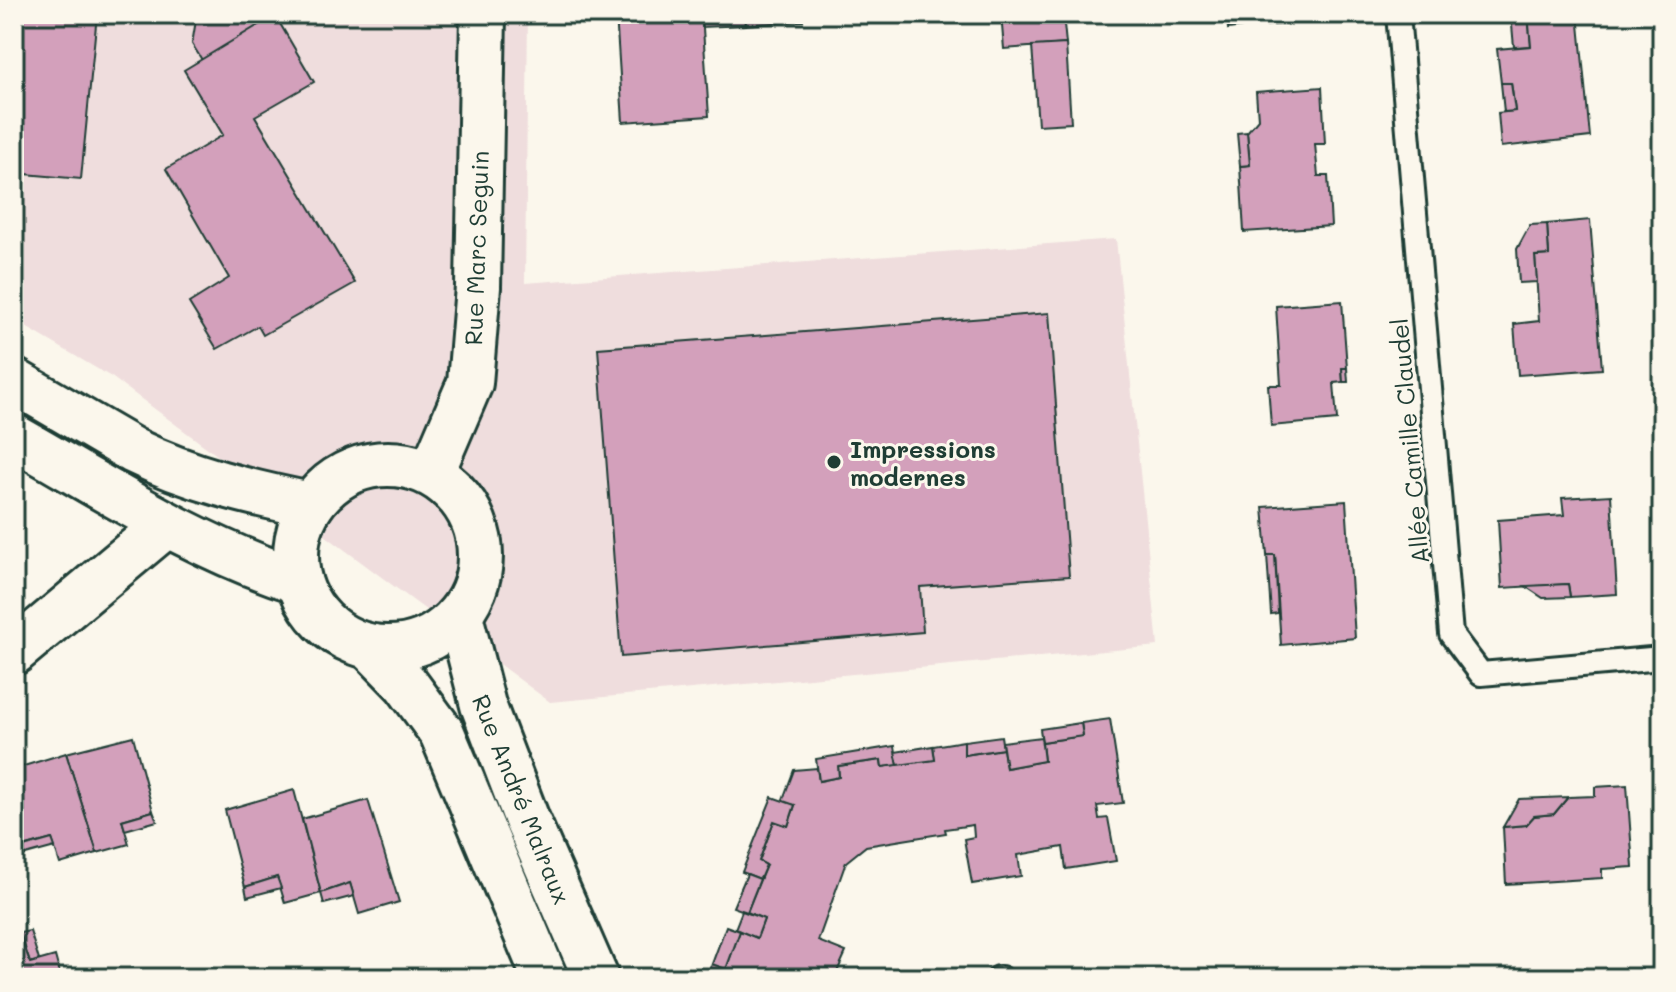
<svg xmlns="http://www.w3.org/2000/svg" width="1676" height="992" font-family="Mali,sans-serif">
	<rect width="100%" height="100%" fill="#fbf7ec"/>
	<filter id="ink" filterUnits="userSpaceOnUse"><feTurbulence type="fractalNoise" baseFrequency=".0125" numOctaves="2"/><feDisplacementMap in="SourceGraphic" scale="16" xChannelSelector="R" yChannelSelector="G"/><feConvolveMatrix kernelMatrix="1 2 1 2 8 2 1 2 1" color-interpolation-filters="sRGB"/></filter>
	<g filter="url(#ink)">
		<!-- built -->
		<polygon fill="#efdddd" points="14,14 528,14 525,283 1116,239 1158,646 550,702 113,378 14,320"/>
		<!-- building -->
		<g fill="#d3a0bb" stroke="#1f3d34" stroke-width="2">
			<polygon points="14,14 97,14 81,179 14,173"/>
			<polygon points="197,14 231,14 239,21 251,14 268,14 271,19 202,60 192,44"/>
			<polygon points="231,14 251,14 239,21"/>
			<polygon points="616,14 702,14 709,116 623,122"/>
			<polygon points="702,14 745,14 746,25 702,27"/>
			<polygon points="745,14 802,14 803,21 746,25"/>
			<polygon points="1001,14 1063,14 1066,44 1004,49"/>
			<polygon points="1227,14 1242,14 1243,27 1228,29"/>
			<polygon points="1242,14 1320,14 1321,22 1243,27"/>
			<polygon points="1511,14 1528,14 1531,46 1514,47"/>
			<polygon points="1528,14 1578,14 1590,137 1501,147 1498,113 1515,111 1511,83 1501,83 1497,49 1531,46"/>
			<polygon points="275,15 314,82 255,116 355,283 263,335 258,326 217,349 189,303 229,278 166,169 223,135 184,70"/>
			<polygon points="1066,44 1071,123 1038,125 1032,46"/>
			<polygon points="1501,83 1511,83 1515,111 1504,112"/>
			<polygon points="1322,87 1325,144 1315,144 1318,176 1328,176 1331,226 1244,232 1240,166 1250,165 1247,132 1258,119 1256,92"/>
			<polygon points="1247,132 1250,165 1240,166 1237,133"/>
			<polygon points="1590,220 1602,369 1518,375 1514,324 1539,321 1535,256 1549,255 1547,224"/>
			<polygon points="1547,224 1549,255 1535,256 1537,282 1519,283 1517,249 1530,225"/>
			<polygon points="1342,301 1347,368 1342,368 1343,382 1334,383 1337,420 1271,426 1268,385 1281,385 1276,306"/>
			<polygon points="1049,313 1069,576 920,587 923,632 621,657 598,348"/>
			<polygon points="1342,368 1347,368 1348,382 1343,382"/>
			<polygon points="1611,495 1617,594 1570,597 1568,584 1502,588 1498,520 1564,515 1562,498"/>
			<polygon points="1346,501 1355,638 1281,645 1275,555 1267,555 1263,507"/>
			<polygon points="1267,555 1275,555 1278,613 1271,614"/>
			<polygon points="1568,584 1570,597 1543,598 1525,586"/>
			<polygon points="1110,719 1123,803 1097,806 1099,819 1108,818 1116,861 1066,869 1063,847 1018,855 1021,876 972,884 964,839 974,837 973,825 945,829 946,833 866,846 846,862 818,941 846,952 837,972 852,978 707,978 712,964 726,969 740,931 757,938 764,919 747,912 766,865 759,861 774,821 788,826 795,805 782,802 794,770 817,768 819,781 839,777 838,766 881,760 882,767 935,760 933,746 964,741 964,755 1003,749 1006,768 1044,761 1042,742 1083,736 1081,723"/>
			<polygon points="1081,723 1083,736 1042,742 1040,729"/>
			<polygon points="133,736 153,811 122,820 129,844 97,853 66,753"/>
			<polygon points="1001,736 1003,749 964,755 964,741"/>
			<polygon points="1041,737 1044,761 1006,768 1002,742"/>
			<polygon points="895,746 898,765 882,767 881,760 838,766 839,777 819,781 816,759"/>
			<polygon points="933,746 935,760 898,765 895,752"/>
			<polygon points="66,753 97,853 60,864 52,839 20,848 14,828 14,769"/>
			<polygon points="1627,785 1633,867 1602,869 1602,878 1506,884 1503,827 1526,825 1534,816 1554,814 1568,797 1595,796 1595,787"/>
			<polygon points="294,790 321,893 285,903 277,877 245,887 225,810"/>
			<polygon points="772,797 795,805 788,826 774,821 759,861 766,865 760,879 742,872"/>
			<polygon points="1568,797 1554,814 1534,816 1526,825 1503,827 1519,799"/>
			<polygon points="368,800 399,902 359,914 350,883 321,893 302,819"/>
			<polygon points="153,811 157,821 125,830 122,820"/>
			<polygon points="52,839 55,847 22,856 20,848"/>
			<polygon points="747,874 760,879 747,912 733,907"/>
			<polygon points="277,877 281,888 247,897 245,887"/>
			<polygon points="350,883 354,896 324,904 321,893"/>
			<polygon points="742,911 764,919 757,938 735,929"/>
			<polygon points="726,926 740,931 726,969 712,964"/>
			<polygon points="30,931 39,960 30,963 20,933"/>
			<polygon points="20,933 30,963 55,956 61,978 14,978 14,935"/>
			<polygon points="1647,971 1648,978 1618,978 1617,977"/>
		</g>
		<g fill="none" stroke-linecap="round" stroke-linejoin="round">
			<!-- service casing -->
			<g stroke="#1f3d34" stroke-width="28">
				<g id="service">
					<polyline points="1398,14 1451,634 1481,674 1662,658"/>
					<polyline points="999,978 1001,978"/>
				</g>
			</g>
			<!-- minor casing -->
			<g stroke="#1f3d34" stroke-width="50">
				<g id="minor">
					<path d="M14,381L134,451C189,478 251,493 311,505"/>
					<path d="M14,437C106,489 197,549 299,581"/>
					<circle cx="388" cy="556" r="92"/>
					<polyline points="431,474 470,383 478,287 483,14"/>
					<polyline points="460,616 483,705 527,820 596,978"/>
					<polyline points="371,648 406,684 442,733 545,978"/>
					<polyline points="14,652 166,525"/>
				</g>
			</g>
			<!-- service -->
			<use href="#service" stroke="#fbf7ec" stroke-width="22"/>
			<!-- minor -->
			<use href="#minor" stroke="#fbf7ec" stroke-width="44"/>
		</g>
	</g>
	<!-- markers -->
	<circle fill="#1f3d34" stroke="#fbf7ec" stroke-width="3" cx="834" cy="462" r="8"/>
	<g text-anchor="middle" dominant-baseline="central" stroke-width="6" stroke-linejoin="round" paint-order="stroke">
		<!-- street labels -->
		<g font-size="24" fill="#1f3d34" stroke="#fbf7ec">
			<text transform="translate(476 248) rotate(-88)">Rue Marc Seguin</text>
			<text transform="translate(1409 441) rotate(-95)">Allée Camille Claudel</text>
			<text transform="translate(522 799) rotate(68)">Rue André Malraux</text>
		</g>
		<!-- poi labels -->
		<g font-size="24" font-weight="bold" fill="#1f3d34" stroke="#fbf7ec" text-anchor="start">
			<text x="850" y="448">Impressions<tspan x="850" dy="28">modernes</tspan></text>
		</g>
	</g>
	<!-- margin -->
	<rect width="1676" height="992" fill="none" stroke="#fbf7ec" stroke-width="48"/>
	<rect x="24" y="24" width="1628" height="944" fill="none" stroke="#1f3d34" stroke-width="3" filter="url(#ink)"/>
</svg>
